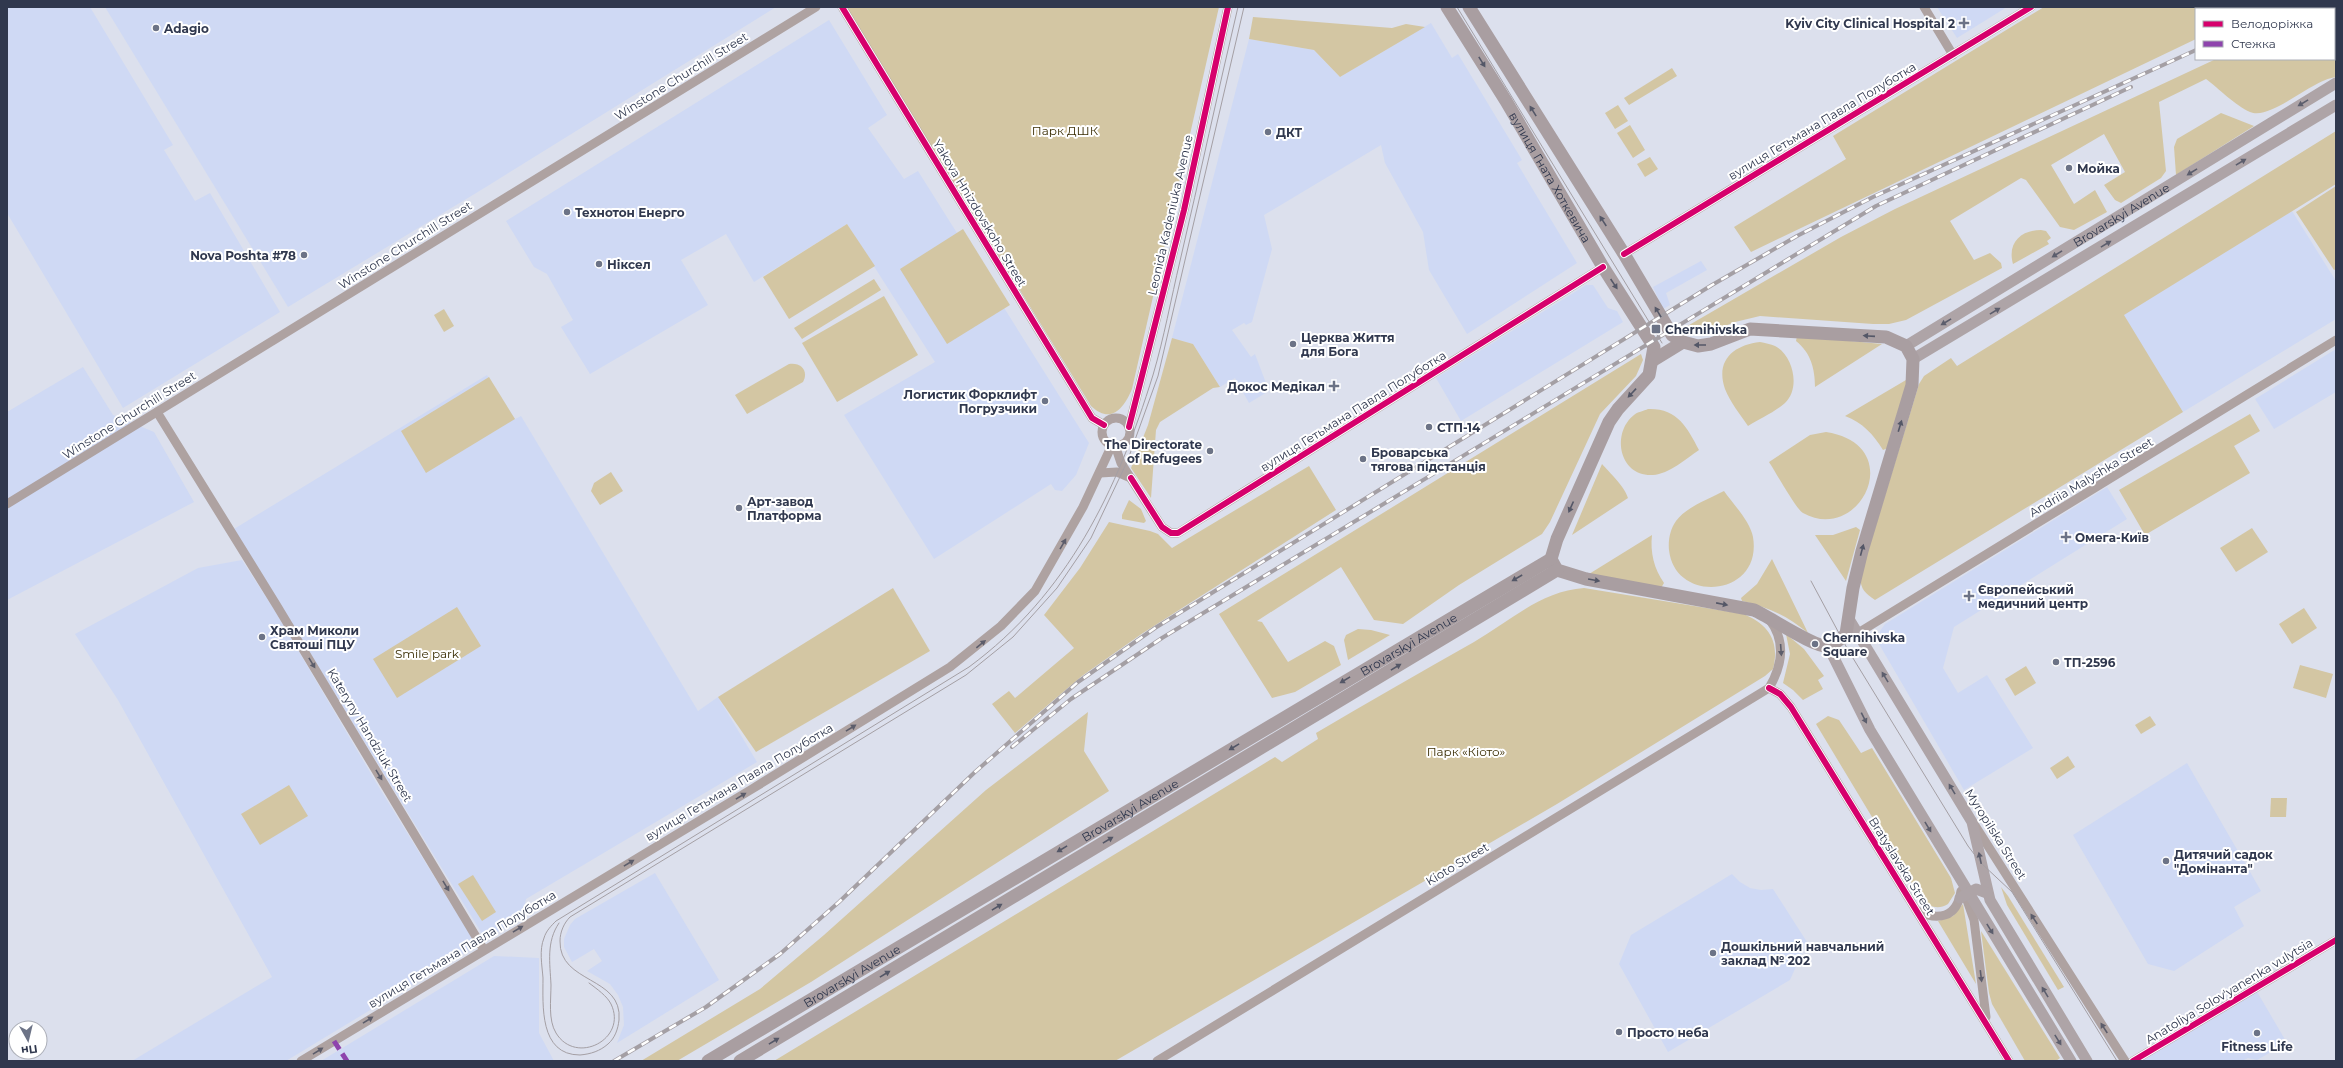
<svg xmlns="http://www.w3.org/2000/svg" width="2343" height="1068" font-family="Montserrat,sans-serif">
	<rect width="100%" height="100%" fill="#dce0ed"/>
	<!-- built -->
	<g fill="#cfd9f4">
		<polygon points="7,7 90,7 173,145 164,150 195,201 210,193 280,312 123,408 7,213"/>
		<polygon points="105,7 776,7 486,187 288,307"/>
		<polygon points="1937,7 2007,7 1957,38"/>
		<polygon points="829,20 887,115 868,128 904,179 918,171 1089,443 1076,475 1062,491 1055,490 1051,484 934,559 844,415 935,362 847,224 754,282 726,234 681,260 708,305 590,374 561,327 573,320 547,274 534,267 506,221"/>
		<polygon points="1431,23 1452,58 1458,54 1522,160 1517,163 1577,263 1467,334 1429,270 1423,232 1385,163 1381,145 1264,215 1272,249 1252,322 1246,325 1244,323 1232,330 1251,357 1255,354 1269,391 1249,403 1235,378 1220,387 1193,344 1172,338 1249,39 1314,50 1340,77"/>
		<polygon points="2292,211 2336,281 2336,319 2183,412 2123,315"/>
		<polygon points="1701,261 1707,270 1666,293 1670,305 1663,309 1653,287"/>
		<polygon points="1586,285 1593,285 1608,308 1617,311 1623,322 1461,421 1436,378"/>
		<polygon points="2336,349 2336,392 2274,429 2255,399"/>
		<polygon points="83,367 113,415 154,432 194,502 7,600 7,412"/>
		<polygon points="487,375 515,419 521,416 698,711 718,697 757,762 526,899 522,918 487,938 484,937 234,529"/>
		<polygon points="2107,487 2127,519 1954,627 1943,668 1958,693 1987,675 2033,748 1964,790 1879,644 1880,631 1885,624"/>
		<polygon points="242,560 272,606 377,784 472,938 473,944 471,949 286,1061 132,1061 272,977 118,700 75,634 198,568"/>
		<polygon points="2187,763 2261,891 2234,907 2244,926 2174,971 2148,964 2073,835"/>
		<polygon points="655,873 719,980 617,1043 624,1025 623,1007 618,995 610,984 587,971 602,961 594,949 572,962 564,947 564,939 570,925 575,919"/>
		<polygon points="1732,874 1740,882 1750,888 1761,890 1773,889 1807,942 1790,980 1668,1052 1619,964 1631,935"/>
		<polygon points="494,956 539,958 539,1033 554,1061 321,1061"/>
		<polygon points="2256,990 2287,1043 2257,1060 2248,1058 2242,1061 2138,1061"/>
	</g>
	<!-- green -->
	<g fill="#d3c6a3">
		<path d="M846,7H1219L1132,389C1124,408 1111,425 1091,406Z"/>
		<polygon points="2044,7 2264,7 2260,9 2196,9 2196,39 1751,252 1734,227 1846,159 1833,136"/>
		<path d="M2327,7H2336V77C2311,80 2271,121 2250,112C2236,106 2218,88 2206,79L2159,102L2166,171L2161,178L2121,203L2115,200L2104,185L2125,172L2104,134L2051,165L2074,204L2095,190L2107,212L2074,230L2060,227L2026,180L2021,178L1950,221L1974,260L1990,253L2001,263L2002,268L1906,320L1889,324H1873L1760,316L1735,322L1705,334L1691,332L1684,328L1841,237L1895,209L2216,59H2334V9H2323Z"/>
		<polygon points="1253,17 1392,28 1406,24 1425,27 1340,77 1314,50 1249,39"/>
		<polygon points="1672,68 1677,76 1629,105 1624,98"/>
		<polygon points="1618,105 1628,121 1615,129 1605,113"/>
		<polygon points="2221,113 2254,126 2176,175 2174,147 2177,139"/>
		<polygon points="1630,125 1645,150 1633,158 1617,133"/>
		<path d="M2336,131V184L2124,315L2183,412L1875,600C1865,593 1861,590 1860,577L1919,384L1924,376L1951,358L1957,366Z"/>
		<polygon points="1650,157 1658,169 1645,177 1637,164"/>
		<polygon points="2336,186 2336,269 2334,270 2296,212"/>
		<polygon points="847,224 875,266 789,319 763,277"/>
		<polygon points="963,229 1010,305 947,344 900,269"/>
		<path d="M2041,230L2046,231L2051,238L2047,241L2049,244L2013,264C2007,243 2021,230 2041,230Z"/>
		<polygon points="874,279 881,290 802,339 794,328"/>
		<polygon points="884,296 918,355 837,402 802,343"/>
		<polygon points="444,309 454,326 444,332 434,315"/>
		<path d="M1797,336L1882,344L1815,387C1815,369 1811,353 1796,341Z"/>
		<polygon points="1172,338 1193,344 1220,387 1213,388 1160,422 1156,430 1151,498 1131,468 1148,425"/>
		<path d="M1760,342C1765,343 1771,344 1775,346C1793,355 1801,388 1785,403C1775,412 1759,419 1748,426C1740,414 1730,402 1725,389C1715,360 1734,345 1760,342Z"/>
		<polygon points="1641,354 1643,360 1636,376 1600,414 1550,522 1542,534 1459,585 1403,624 1374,620 1341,567 1257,621 1262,622 1288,662 1325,641 1334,646 1341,665 1295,692 1272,698 1219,614"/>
		<path d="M789,364C801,362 809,371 803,382L747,414L735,395Z"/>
		<polygon points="489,377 515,419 426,473 401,431"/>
		<path d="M1906,380L1908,384L1888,448L1883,450C1873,434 1863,423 1845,416Z"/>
		<path d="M1648,409C1677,408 1687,427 1699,450C1686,459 1669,474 1653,475C1619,477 1611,433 1634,415C1637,412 1644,411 1648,409Z"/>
		<polygon points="2250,414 2260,431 2234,446 2250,473 2145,535 2119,490"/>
		<path d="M1826,432C1909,445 1860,545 1803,513C1796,509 1775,471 1769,462L1810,435Z"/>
		<path d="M1602,464C1610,473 1625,487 1628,498L1572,535Z"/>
		<polygon points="1309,466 1336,510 1143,633 1082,676 1015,733 992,704 1009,691 1015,698 1074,648 1044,615 1080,568 1109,522 1150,531 1158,534 1172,548"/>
		<polygon points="611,472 623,491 600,505 591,491 594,483"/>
		<path d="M1724,491C1733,504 1750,521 1753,537C1763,597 1675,605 1669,550C1668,541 1670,529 1676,521C1686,507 1709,499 1724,491Z"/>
		<polygon points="1129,500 1141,509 1146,521 1144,523 1122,519 1122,515"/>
		<polygon points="1856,527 1860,530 1846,581 1815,535 1833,535"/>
		<polygon points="2252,528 2268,552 2236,572 2220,548"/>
		<path d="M1652,535C1650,552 1654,569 1664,583L1661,588L1589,574Z"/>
		<path d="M1772,559L1808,633C1788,616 1768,607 1742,601L1741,598L1757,584Z"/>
		<polygon points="893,588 930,651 756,752 718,697"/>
		<path d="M1584,588L1743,614C1769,624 1780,642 1773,669L1765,676L1557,804L1115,1061H774L1275,757L1282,762L1318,739L1316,733C1368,702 1421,672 1474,642C1510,621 1541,591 1584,588Z"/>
		<polygon points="457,607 481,646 397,698 373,659"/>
		<polygon points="2304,608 2317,628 2292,644 2279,624"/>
		<polygon points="1358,629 1371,630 1390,635 1348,660 1344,640 1346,635"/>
		<polygon points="1786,634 1804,649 1824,676 1818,680 1823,689 1803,700 1793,690 1783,683 1790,654"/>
		<polygon points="2300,665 2333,674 2326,698 2293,688"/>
		<polygon points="2026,666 2036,683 2015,696 2005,679"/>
		<polygon points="1088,712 1084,751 1109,791 811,982 677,1061 641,1061 760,989 824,935 986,790"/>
		<path d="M1828,716L1839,720L1861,753L1872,748L1951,878L1955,893L1948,904C1938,910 1930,907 1922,900L1816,724Z"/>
		<polygon points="2150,716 2156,725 2141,734 2135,725"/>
		<polygon points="2068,756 2075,767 2057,779 2050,768"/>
		<polygon points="289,785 308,816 260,845 241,814"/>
		<polygon points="2271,798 2287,798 2286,817 2270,817"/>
		<polygon points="473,875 496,912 482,921 458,884"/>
		<polygon points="2001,887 2008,896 2064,987 2058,990 2007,905"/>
		<polygon points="1963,904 1976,984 1938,921 1953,916"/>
		<polygon points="1981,931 2060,1058 2056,1061 2025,1061 1992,1004 1989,993"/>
	</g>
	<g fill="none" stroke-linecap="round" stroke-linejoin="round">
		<!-- minor -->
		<g stroke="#aea2a1" stroke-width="9">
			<polyline points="842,7 1092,418 1104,425"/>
			<polyline points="1924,7 1953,55"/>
			<polyline points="1624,254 2031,7"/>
			<polyline points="157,412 277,606 484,950"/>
			<circle cx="1116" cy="432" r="14"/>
			<polyline points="1129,427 1184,210 1228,7"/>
			<polyline points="1115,445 1121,463 1162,527 1171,533 1178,533 1603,267"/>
			<polyline points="1100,473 1117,472 1131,478"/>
			<polyline points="7,504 816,7"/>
			<polyline points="1858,633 2336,340"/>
			<polyline points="1769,688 1780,694 1791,707 2009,1061"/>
			<polyline points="1974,824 2125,1061"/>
			<polyline points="1963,889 1974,920 1986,1017"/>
			<path d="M1917,911C1938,921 1957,918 1961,891"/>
			<polyline points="301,1061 752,789 950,667 1001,626 1035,591 1083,507 1112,445"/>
			<path d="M1157,1061L1769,688C1782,666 1787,642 1769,619"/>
			<polyline points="2133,1061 2336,940"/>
		</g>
		<!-- major -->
		<g stroke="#aea4a7" stroke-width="11">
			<path id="s1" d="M1906,346L2336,83"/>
			<polyline points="1913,359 2336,105"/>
			<polyline points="1849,619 1972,822 1990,900 2087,1061"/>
			<polyline points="1828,646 1870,730 2071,1061"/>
			<polyline points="1960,898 1976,889 1987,893"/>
		</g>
		<!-- highway -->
		<g stroke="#a99ea1" stroke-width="13">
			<path id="s2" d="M1447,7L1506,101L1603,267L1654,347L1649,375L1618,409L1609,422L1557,539L1551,559L1557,570L1586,579L1754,610C1770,617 1815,648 1828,646C1835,644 1842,638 1846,634L1853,588L1862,551L1912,385L1913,359L1906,346L1886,337L1750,329L1711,344L1698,346L1683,342L1672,335L1624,254L1469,7"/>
			<polyline points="1652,361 1683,342"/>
			<path id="s3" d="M708,1061L1551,559"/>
			<polyline points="740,1061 1557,570"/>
		</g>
		<!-- tram -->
		<g stroke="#a49fa4" stroke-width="1">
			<path d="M1238,7C1218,91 1200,176 1180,261C1171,299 1164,338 1153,375C1117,491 1068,594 969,667L556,921C551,926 546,931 544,938C539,950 542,965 543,978C543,1005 539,1055 580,1055C591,1054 600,1051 608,1044C615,1038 618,1029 619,1020C623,976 559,984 560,941C560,932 564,923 570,917L966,675L1013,637L1057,588L1091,538L1127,462L1158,376L1244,7"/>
			<polyline points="1457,7 1662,343"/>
			<polyline points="1811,581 1848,650 1968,846 1981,863 2012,892 2117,1061"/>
			<path d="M559,923C546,942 550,963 551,985C551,1000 548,1020 556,1033C576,1066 628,1039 611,1004C607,996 597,989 589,983"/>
		</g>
		<!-- rail casing -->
		<g stroke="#a49fa4" stroke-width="4">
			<g id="rail">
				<polyline points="2285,9 2289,7"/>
				<polyline points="2297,9 2302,7"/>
				<polyline points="1012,747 1071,699 1162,638 1876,206 2131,87"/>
				<polyline points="614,1061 706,1007 780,954 839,902 975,772 1078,682 1155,628 1712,285 1797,236 1873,197 2196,50"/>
			</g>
		</g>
		<!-- rail -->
		<use href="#rail" stroke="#fff" stroke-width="2.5" stroke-dasharray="8" stroke-linecap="butt"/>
		<!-- quiet -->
		<polyline stroke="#8e44ad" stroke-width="5" stroke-dasharray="10 5" stroke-linecap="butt" points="334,1041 347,1061"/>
		<!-- cycleway casing -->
		<g stroke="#fff" stroke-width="8">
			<g id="cycleway">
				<polyline points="842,7 1092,418 1104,425"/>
				<polyline points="1624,254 2031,7"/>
				<polyline points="1129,427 1184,210 1228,7"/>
				<polyline points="1131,478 1162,527 1171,533 1178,533 1603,267"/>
				<polyline points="1769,688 1780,694 1791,707 2009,1061"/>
				<polyline points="2133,1061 2336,940"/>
			</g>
		</g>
		<!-- cycleway -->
		<use href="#cycleway" stroke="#d6006c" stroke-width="6"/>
	</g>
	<!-- one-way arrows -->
	<defs><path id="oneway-solid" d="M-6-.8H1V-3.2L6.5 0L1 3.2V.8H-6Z"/></defs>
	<g fill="#545767">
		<use href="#oneway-solid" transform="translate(1482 62) rotate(58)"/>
		<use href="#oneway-solid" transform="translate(1533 111) rotate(-122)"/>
		<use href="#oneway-solid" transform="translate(1603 221) rotate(-123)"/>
		<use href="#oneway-solid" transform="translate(1614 284) rotate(56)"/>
		<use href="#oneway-solid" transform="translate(1658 312) rotate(-121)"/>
		<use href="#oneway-solid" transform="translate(1869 336) rotate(-176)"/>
		<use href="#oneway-solid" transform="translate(1700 345) rotate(180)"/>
		<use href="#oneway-solid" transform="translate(1632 393) rotate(133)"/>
		<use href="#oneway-solid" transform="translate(1900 426) rotate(-73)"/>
		<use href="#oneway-solid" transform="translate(1571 507) rotate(114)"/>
		<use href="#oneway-solid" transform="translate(1862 550) rotate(-75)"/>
		<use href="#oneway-solid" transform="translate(1517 578) rotate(150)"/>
		<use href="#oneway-solid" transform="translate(1594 580) rotate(10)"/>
		<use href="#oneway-solid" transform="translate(1722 604) rotate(11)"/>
		<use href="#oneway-solid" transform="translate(1396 667) rotate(-31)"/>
		<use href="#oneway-solid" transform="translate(1345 680) rotate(149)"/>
		<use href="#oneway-solid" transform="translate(1234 747) rotate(149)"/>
		<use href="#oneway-solid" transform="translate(1108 840) rotate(-31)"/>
		<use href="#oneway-solid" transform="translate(1062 849) rotate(149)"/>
		<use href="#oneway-solid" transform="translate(997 907) rotate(-31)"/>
		<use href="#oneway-solid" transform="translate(885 974) rotate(-31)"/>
		<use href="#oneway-solid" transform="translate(774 1041) rotate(-31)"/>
	</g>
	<g fill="#5c5e6d">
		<use href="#oneway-solid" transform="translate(2303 103) rotate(149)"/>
		<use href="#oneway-solid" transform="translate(2241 162) rotate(-31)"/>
		<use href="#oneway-solid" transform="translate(2192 172) rotate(148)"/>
		<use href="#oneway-solid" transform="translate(2106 244) rotate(-31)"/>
		<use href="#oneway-solid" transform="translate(2057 254) rotate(148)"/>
		<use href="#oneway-solid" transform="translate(1995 311) rotate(-31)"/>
		<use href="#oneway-solid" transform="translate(1946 322) rotate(149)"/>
		<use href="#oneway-solid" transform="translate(1885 677) rotate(-121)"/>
		<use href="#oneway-solid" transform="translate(1864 718) rotate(63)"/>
		<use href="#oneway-solid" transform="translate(1952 789) rotate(-121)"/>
		<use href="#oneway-solid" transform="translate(1928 827) rotate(59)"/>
		<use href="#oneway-solid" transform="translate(1980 858) rotate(-102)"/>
		<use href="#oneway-solid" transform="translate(1990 929) rotate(58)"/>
		<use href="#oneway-solid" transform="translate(2045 992) rotate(-121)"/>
		<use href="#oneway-solid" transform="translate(2058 1040) rotate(58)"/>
	</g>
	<g fill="#5c5d6b">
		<use href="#oneway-solid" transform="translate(1063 544) rotate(-60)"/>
		<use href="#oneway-solid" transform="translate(981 644) rotate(-39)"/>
		<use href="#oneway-solid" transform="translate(1781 650) rotate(86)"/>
		<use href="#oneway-solid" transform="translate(312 663) rotate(59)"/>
		<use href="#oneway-solid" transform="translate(851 728) rotate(-32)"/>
		<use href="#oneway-solid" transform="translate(379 775) rotate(59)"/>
		<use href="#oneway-solid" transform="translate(741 796) rotate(-31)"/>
		<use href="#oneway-solid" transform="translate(629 863) rotate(-31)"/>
		<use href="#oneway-solid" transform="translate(446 886) rotate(59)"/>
		<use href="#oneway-solid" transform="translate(2034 919) rotate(-123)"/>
		<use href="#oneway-solid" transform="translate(518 929) rotate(-31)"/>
		<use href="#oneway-solid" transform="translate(1981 976) rotate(83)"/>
		<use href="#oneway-solid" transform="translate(368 1020) rotate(-32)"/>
		<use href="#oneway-solid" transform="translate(2104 1028) rotate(-123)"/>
		<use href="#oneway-solid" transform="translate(318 1051) rotate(-32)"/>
	</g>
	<!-- markers -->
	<g fill="#6c7386" stroke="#fff" stroke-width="1.5">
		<path d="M1962 17h4v4h4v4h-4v4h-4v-4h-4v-4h4z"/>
		<circle cx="156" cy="28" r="4"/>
		<circle cx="1268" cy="132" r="4"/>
		<circle cx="2069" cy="168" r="4"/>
		<circle cx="567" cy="212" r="4"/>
		<circle cx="304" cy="255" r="4"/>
		<circle cx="599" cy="264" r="4"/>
		<rect x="1651" y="324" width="10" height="10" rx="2"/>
		<circle cx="1293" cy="344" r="4"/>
		<path d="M1332 380h4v4h4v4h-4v4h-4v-4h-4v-4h4z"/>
		<circle cx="1045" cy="401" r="4"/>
		<circle cx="1429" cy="427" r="4"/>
		<circle cx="1210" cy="451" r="4"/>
		<circle cx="1363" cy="459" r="4"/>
		<circle cx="739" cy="508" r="4"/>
		<path d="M2064 531h4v4h4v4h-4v4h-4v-4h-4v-4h4z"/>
		<path d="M1967 590h4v4h4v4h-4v4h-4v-4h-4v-4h4z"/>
		<circle cx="262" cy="637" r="4"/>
		<circle cx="1815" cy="644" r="4"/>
		<circle cx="2056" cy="662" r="4"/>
		<circle cx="2166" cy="861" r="4"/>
		<circle cx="1713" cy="953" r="4"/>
		<circle cx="1619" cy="1032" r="4"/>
		<circle cx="2257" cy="1033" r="4"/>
	</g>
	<g text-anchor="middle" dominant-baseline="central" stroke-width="4" stroke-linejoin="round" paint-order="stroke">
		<!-- poi labels -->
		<g font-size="12" font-weight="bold" fill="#30384e" stroke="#fff" text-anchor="start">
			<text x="1955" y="23" text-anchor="end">Kyiv City Clinical Hospital 2</text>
			<text x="164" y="28">Adagio</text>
			<text x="1276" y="132">ДКТ</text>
			<text x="2077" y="168">Мойка</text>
			<text x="575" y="212">Технотон Енерго</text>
			<text x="296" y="255" text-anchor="end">Nova Poshta #78</text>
			<text x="607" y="264">Ніксел</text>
			<text x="1665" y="329">Chernihivska</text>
			<text x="1301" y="337">Церква Життя<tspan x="1301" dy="14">для Бога</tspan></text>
			<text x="1325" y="386" text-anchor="end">Докос Медікал</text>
			<text x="1037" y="394" text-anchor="end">Логистик Форклифт<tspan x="1037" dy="14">Погрузчики</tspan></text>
			<text x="1437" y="427">СТП-14</text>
			<text x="1202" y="444" text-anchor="end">The Directorate<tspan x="1202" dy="14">of Refugees</tspan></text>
			<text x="1371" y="452">Броварська<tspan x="1371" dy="14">тягова підстанція</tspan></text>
			<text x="747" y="501">Арт-завод<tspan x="747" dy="14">Платформа</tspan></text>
			<text x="2075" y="537">Омега-Київ</text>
			<text x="1978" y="589">Європейський<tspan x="1978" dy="14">медичний центр</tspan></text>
			<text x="270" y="630">Храм Миколи<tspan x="270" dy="14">Святоші ПЦУ</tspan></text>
			<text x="1823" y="637">Chernihivska<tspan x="1823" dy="14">Square</tspan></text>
			<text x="2064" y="662">ТП-2596</text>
			<text x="2174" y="854">Дитячий садок<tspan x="2174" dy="14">"Домінанта"</tspan></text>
			<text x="1721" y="946">Дошкільний навчальний<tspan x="1721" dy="14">заклад № 202</tspan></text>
			<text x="1627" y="1032">Просто неба</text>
			<text x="2257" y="1046" text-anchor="middle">Fitness Life</text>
		</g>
		<!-- street labels -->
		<g font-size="12" fill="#30384e" stroke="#fff">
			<text transform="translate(681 76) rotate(-32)">Winstone Churchill Street</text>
			<text transform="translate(1822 121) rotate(-31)">вулиця Гетьмана Павла Полуботка</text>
			<text stroke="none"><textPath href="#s2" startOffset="199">вулиця Гната Хоткевича</textPath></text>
			<text transform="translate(980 213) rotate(59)">Yakova Hnizdovskoho Street</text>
			<text transform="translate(1170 215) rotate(-77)">Leonida Kadeniuka Avenue</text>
			<text stroke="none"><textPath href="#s1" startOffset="252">Brovarskyi Avenue</textPath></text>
			<text transform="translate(405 245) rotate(-32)">Winstone Churchill Street</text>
			<text transform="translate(1353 411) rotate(-32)">вулиця Гетьмана Павла Полуботка</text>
			<text transform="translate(129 415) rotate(-32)">Winstone Churchill Street</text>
			<text transform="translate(2091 477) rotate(-31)">Andriia Malyshka Street</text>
			<text stroke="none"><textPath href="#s3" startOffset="815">Brovarskyi Avenue</textPath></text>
			<text transform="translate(370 735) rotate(59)">Kateryny Handziuk Street</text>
			<text transform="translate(739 782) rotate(-31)">вулиця Гетьмана Павла Полуботка</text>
			<text stroke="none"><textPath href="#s3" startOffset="491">Brovarskyi Avenue</textPath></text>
			<text transform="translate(1996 834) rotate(58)">Myropilska Street</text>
			<text transform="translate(1457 864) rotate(-31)">Kioto Street</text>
			<text transform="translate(1902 866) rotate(58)">Bratyslavska Street</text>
			<text transform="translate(462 949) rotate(-31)">вулиця Гетьмана Павла Полуботка</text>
			<text stroke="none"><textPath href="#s3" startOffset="167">Brovarskyi Avenue</textPath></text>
			<text transform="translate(2229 991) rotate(-31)">Anatoliya Solov'yanenka vulytsia</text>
		</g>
		<!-- park labels -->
		<g font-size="12" fill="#382b01" stroke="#fff">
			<text x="1065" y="130">Парк ДШК</text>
			<text x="427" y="653">Smile park</text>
			<text x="1466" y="751">Парк «Кіото»</text>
		</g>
	</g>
	<!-- border -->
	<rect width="2343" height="1068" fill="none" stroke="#30384e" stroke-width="16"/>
	<!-- legend -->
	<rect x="2195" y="8" width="140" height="52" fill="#ffffff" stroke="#acafb8"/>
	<rect x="2203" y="21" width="20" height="6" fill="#d6006c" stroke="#acafb8"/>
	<text x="2231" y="28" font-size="12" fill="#30384e">Велодоріжка</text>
	<rect x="2203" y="41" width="20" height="6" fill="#8e44ad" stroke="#acafb8"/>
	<text x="2231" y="48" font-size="12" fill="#30384e">Стежка</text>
	<!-- north arrow -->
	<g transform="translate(28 1040) rotate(172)"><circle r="19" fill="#ffffff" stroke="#acafb8"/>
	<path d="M0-3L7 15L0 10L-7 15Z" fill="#6c7386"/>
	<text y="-6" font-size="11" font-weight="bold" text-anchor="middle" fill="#30384e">Пн</text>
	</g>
</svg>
